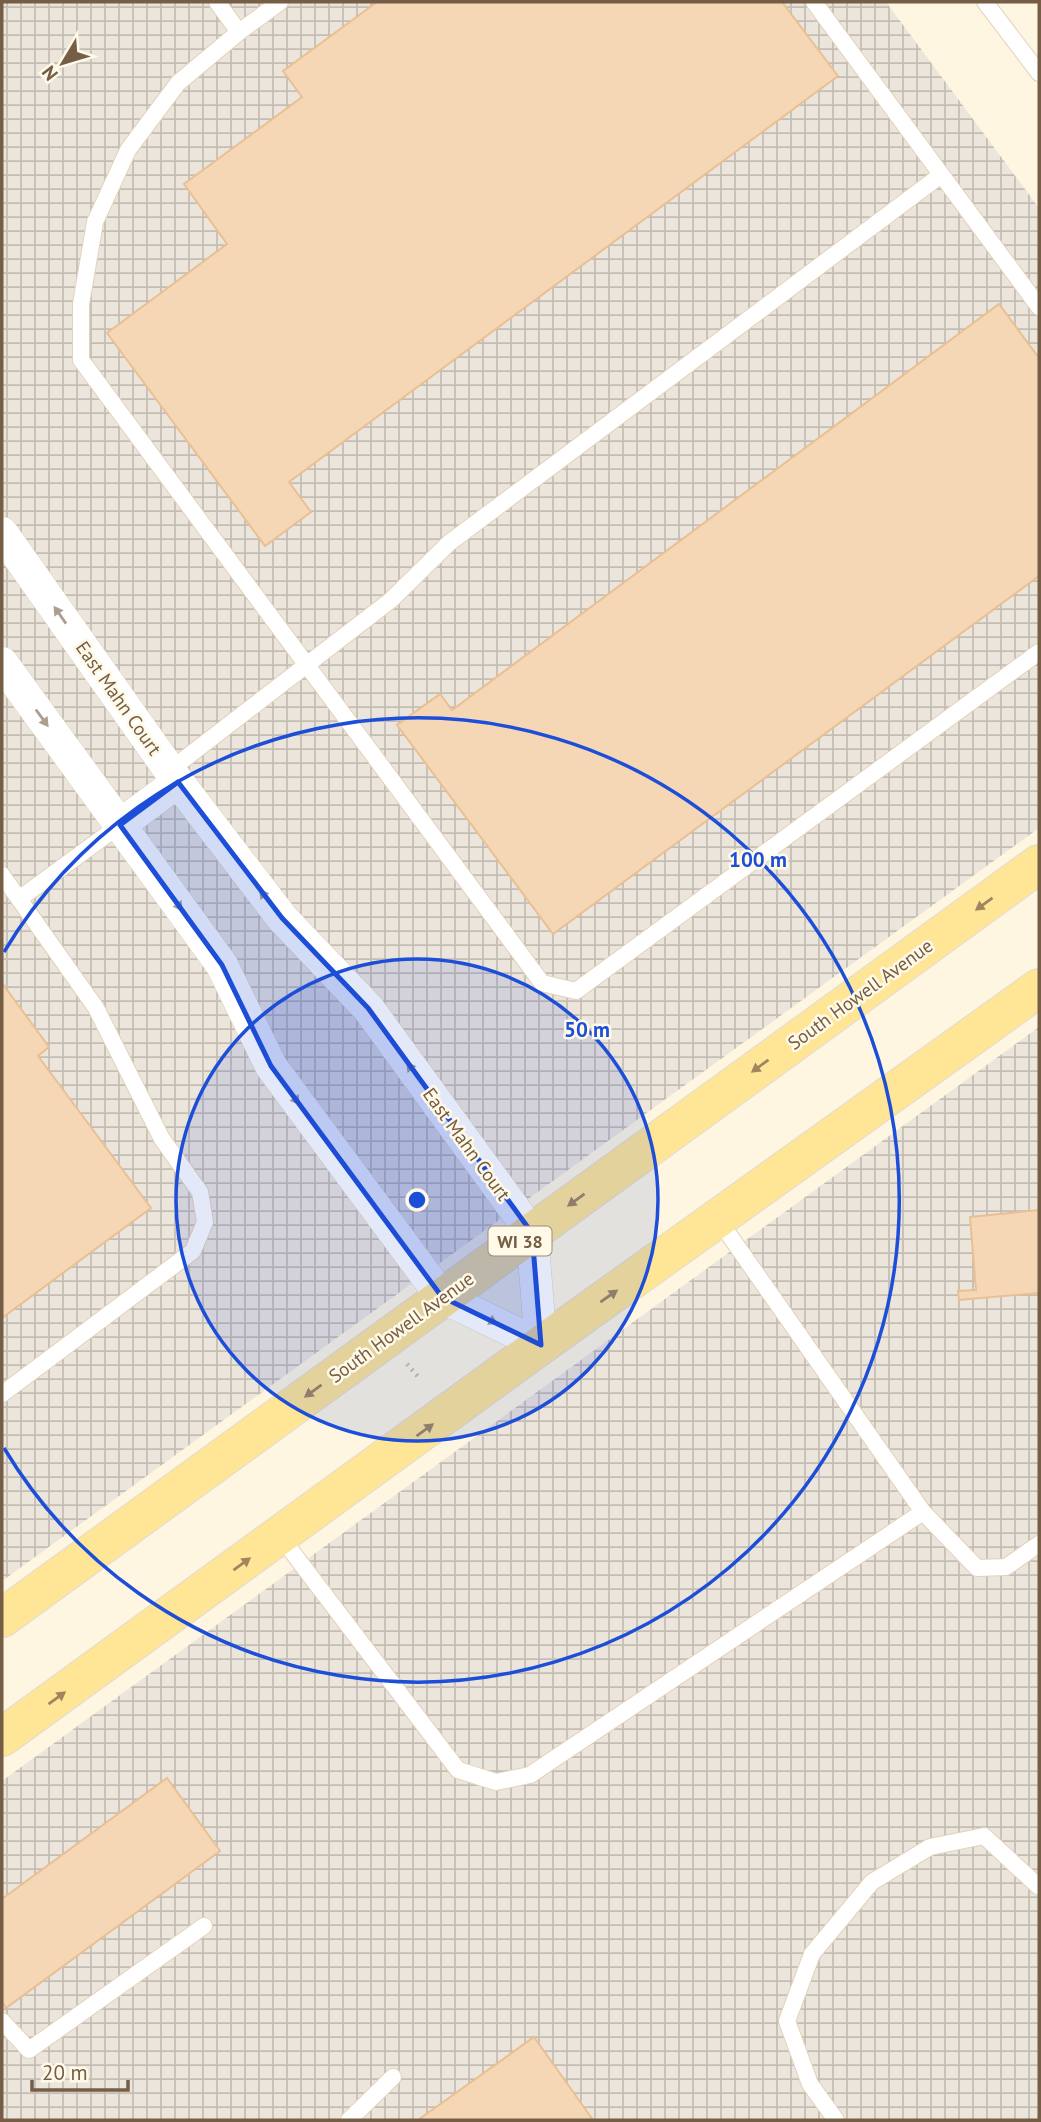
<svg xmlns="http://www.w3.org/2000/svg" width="1041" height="2122" font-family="'PT Sans',sans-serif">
	<defs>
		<pattern id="industrial-grid" width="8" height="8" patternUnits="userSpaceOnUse" patternTransform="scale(1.75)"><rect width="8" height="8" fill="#ece5dc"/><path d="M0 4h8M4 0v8" fill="none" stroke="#c4bdb4"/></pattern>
	</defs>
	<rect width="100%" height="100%" fill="#fef6e0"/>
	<!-- industrial -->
	<g fill="url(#industrial-grid)">
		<polygon points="2,2 886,2 1039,208 1039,828 2,1581"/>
		<polygon points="1039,1027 1039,2120 2,2120 2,1781"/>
	</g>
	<!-- building -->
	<g fill="#f5d7b5" stroke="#e9bf94" stroke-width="2">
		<polygon points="377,2 782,2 838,76 289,482 311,512 265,546 107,333 227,244 184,184 302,97 283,71"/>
		<polygon points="999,304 1039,358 1039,576 553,934 397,725 440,694 452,710"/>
		<polygon points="2,983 49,1047 38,1056 151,1208 2,1318"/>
		<polygon points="1039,1210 1039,1293 959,1300 958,1291 976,1290 970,1217"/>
		<polygon points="167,1778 220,1851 6,2008 2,2002 2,1899"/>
		<polygon points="534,2037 593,2120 418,2120"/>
	</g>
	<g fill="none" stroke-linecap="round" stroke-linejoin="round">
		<!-- service casing -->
		<g stroke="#e3d3bb" stroke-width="18">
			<g id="service">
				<polyline points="217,2 239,32"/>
				<polyline points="280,2 239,32 178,83 128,150 95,222 81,304 81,360 542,983 576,991 1039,652"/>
				<polyline points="814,2 1039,307"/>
				<polyline points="985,2 1039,73"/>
				<polyline points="170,770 391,600 449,543 941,175"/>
				<polyline points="2,875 19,899"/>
				<polyline points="2,1394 193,1251 205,1222 200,1192 162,1139 96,1008 19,899 120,825"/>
				<polyline points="923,1512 977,1568 1006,1567 1039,1544"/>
				<polyline points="280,1536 458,1770 496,1782 530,1775 923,1512 718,1219"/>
				<polyline points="2,2021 29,2050 204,1926"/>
				<polyline points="349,2120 393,2077"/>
				<polyline points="836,2120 810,2084 787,2021 812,1954 872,1882 930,1847 984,1836 1039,1887"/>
			</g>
		</g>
		<!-- minor casing -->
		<g stroke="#e3d3bb" stroke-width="33">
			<g id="minor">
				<polyline points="2,533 178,782 282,918 368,1008 532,1233 541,1345"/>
				<polyline points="2,663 222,965 271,1066 442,1297 541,1345"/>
				<polyline points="120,825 178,782"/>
			</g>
		</g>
		<!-- primary casing -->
		<g stroke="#e1dbd6" stroke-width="40">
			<g id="primary">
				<polyline points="2,1618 1039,864"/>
				<polyline points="2,1737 541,1345 1039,988"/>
			</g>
		</g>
		<!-- path -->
		<polyline stroke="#daba99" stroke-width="4.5" stroke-dasharray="2 5" stroke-linecap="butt" points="407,1364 420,1379"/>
		<!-- service -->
		<use href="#service" stroke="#fff" stroke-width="16"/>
		<!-- minor -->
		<use href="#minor" stroke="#fff" stroke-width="32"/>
		<!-- primary -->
		<use href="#primary" stroke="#ffe596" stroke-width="38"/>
	</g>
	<!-- one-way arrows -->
	<defs><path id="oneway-solid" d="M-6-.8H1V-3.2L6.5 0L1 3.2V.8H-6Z" transform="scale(1.75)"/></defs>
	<g fill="#ad9e8f">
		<use href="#oneway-solid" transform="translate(60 615) rotate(-125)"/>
		<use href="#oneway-solid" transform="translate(42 718) rotate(54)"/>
		<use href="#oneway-solid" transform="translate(266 898) rotate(-127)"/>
		<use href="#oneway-solid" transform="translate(176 902) rotate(54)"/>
		<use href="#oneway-solid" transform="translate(413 1071) rotate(-126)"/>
		<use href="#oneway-solid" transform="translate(293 1096) rotate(54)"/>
		<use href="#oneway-solid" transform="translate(488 1319) rotate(26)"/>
	</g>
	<g fill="#9f865d">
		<use href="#oneway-solid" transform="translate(984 904) rotate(144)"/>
		<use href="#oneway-solid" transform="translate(760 1066) rotate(144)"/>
		<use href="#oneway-solid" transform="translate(576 1200) rotate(144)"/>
		<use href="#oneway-solid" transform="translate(609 1296) rotate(-35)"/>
		<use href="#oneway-solid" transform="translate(313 1391) rotate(144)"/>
		<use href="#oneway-solid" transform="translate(425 1430) rotate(-36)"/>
		<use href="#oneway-solid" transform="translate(242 1564) rotate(-36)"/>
		<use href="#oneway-solid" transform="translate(57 1698) rotate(-36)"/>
	</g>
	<!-- marked area -->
	<path fill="#1d4ed8" fill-opacity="0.2" stroke="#1d4ed8" stroke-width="5" stroke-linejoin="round" d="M178,782L282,918L368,1008L532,1233L541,1345L442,1297L271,1066L222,965L120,825Z"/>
	<!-- distance rings -->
	<circle cx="417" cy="1200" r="241" fill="#1d4ed8" fill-opacity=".12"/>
	<g fill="none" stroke="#1d4ed8" stroke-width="3.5">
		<circle cx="417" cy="1200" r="241"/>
		<path d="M4 952A482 482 0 1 1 4 1448"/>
	</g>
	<g text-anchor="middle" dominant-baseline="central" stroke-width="5" stroke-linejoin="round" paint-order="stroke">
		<!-- shield labels -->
		<rect fill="#fff9e8" stroke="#9f8c76" stroke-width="2" x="488.5" y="1226.5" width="63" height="29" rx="5"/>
		<g font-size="18" font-weight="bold" fill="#765d45">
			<text x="520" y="1241">WI 38</text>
		</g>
		<!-- street labels -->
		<g font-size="19" fill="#765d45" stroke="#fff9e8">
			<text transform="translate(119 698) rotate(55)">East Mahn Court</text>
			<text transform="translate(860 994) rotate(-36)">South Howell Avenue</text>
			<text transform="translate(467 1144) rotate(54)">East Mahn Court</text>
			<text transform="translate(401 1327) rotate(-36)">South Howell Avenue</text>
		</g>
	</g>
	<circle cx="417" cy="1200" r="10" fill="#1d4ed8" stroke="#fff9e8" stroke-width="3.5"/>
	<g font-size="21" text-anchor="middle" font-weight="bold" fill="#1d4ed8" stroke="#fff9e8" stroke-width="5" stroke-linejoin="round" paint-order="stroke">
		<text x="758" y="867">100 m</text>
		<text x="587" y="1037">50 m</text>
	</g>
	<!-- border -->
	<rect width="1041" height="2122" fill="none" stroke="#765d45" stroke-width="7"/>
	<!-- north arrow -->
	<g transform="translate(63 63) rotate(232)" stroke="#fff9e8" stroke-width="5" paint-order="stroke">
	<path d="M0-5L12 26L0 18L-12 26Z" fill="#765d45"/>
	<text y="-10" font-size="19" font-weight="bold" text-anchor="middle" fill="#765d45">N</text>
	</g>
	<!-- scale -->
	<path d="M32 2080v10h96v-10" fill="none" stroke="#765d45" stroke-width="3.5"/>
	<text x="42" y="2080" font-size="21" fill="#765d45" stroke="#fff9e8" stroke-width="5" paint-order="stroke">20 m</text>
</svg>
